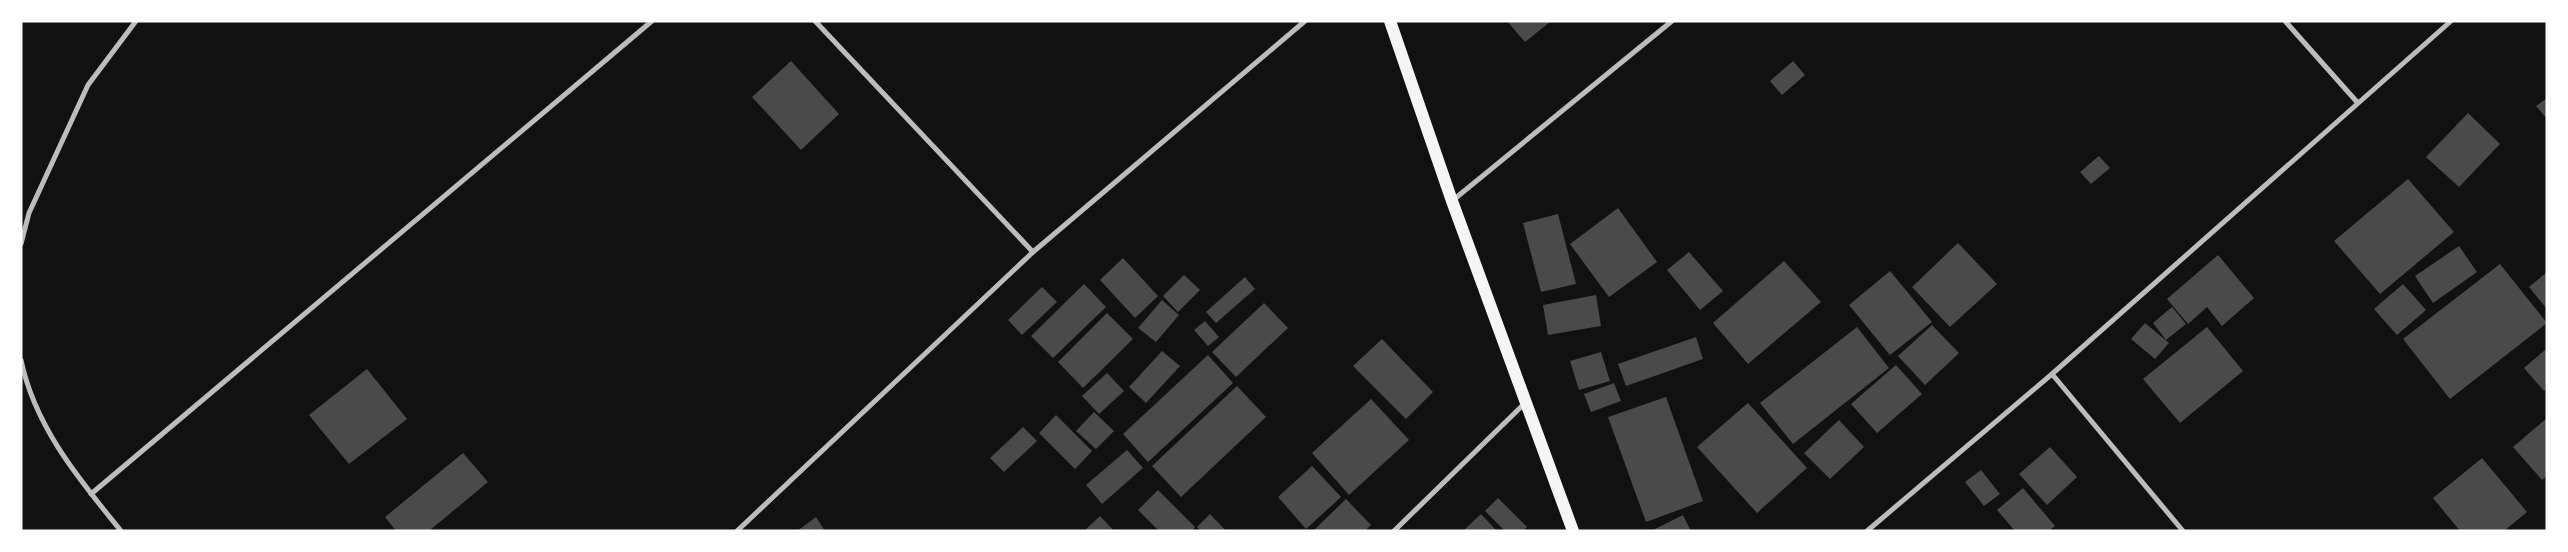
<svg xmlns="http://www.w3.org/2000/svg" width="2568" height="552" font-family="Helvetica,sans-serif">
	<rect width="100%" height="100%" fill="#111"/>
	<!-- building -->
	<g fill="#4a4a4a">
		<polygon points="1507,21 1549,21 1550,22 1525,42"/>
		<polygon points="791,61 839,114 801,150 752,97"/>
		<polygon points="1793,61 1805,75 1782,95 1770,81"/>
		<polygon points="2547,98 2547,119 2536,106"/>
		<polygon points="2468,113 2500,144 2459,187 2426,157"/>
		<polygon points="2099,156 2110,168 2091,184 2080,172"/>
		<polygon points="2408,179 2454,232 2380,294 2334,241"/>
		<polygon points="1618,208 1657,262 1609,297 1570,244"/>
		<polygon points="1558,214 1576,284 1541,292 1523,223"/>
		<polygon points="1958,243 1997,284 1950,327 1912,287"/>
		<polygon points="2459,246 2477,272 2433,303 2415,276"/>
		<polygon points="1689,252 1723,291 1700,310 1667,270"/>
		<polygon points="2218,255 2254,298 2222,326 2207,307 2188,324 2167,299"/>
		<polygon points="1123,258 1158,296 1135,318 1100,280"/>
		<polygon points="1784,261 1821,302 1748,364 1713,323"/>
		<polygon points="2500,264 2547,323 2450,399 2403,339"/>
		<polygon points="1890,271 1932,322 1890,355 1849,305"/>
		<polygon points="2547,272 2547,309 2529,287"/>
		<polygon points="1184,275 1200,290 1178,312 1163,296"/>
		<polygon points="1245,277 1255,289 1216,323 1206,312"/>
		<polygon points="1084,284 1106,307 1053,358 1031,336"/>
		<polygon points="2403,284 2426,310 2397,335 2374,309"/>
		<polygon points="1042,287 1057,302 1022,335 1008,320"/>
		<polygon points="1596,295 1601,326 1548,335 1543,305"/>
		<polygon points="1162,300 1179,315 1156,342 1138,328"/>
		<polygon points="1264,303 1288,328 1236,377 1212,352"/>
		<polygon points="2172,307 2186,324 2166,340 2153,323"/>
		<polygon points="1107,313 1133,339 1083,388 1058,362"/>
		<polygon points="1205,321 1219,337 1208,346 1194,330"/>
		<polygon points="2145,323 2169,343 2155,359 2131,339"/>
		<polygon points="1932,325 1959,353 1925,385 1898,356"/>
		<polygon points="1857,327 1889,368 1793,444 1760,403"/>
		<polygon points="2207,327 2243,371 2180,423 2143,379"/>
		<polygon points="1696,337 1703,359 1626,386 1618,364"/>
		<polygon points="1382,339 1433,392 1406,419 1353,366"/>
		<polygon points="2546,349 2547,388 2544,391 2524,368"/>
		<polygon points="1162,351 1180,366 1146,403 1129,387"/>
		<polygon points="1601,352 1610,381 1579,390 1570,361"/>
		<polygon points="1208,355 1233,383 1148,462 1123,434"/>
		<polygon points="1896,365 1922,394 1877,433 1851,404"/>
		<polygon points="367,369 407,419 349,464 309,415"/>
		<polygon points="1107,373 1124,391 1099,414 1082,396"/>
		<polygon points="1614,383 1621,401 1591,412 1584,394"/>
		<polygon points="1237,386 1266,417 1181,497 1152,466"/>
		<polygon points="1666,397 1703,501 1646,522 1608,417"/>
		<polygon points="1371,399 1409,440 1349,495 1312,453"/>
		<polygon points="1748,403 1807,468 1757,513 1697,447"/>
		<polygon points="1094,412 1114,431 1096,449 1076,431"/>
		<polygon points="1056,415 1092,451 1075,469 1039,433"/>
		<polygon points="2547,418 2547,476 2542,480 2513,447"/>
		<polygon points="1839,420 1864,447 1830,479 1804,453"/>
		<polygon points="1023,427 1037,441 1004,472 990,458"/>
		<polygon points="2050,447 2077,477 2047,505 2019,474"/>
		<polygon points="1127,450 1143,468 1102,504 1086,485"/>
		<polygon points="463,453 488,482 429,531 396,531 385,517"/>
		<polygon points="2482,458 2527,512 2504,531 2460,531 2433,498"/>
		<polygon points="1312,466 1341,497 1306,529 1278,497"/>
		<polygon points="1981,470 2000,494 1984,506 1965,482"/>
		<polygon points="2023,488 2055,526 2049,531 2015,531 1997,510"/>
		<polygon points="1158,490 1195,527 1192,531 1159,531 1138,510"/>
		<polygon points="1498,498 1527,527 1523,531 1505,531 1485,511"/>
		<polygon points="1346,499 1371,525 1365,531 1313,531"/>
		<polygon points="1210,514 1226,531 1201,531 1197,527"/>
		<polygon points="1481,514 1497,531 1463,531"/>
		<polygon points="1683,515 1691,531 1656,531 1655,529"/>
		<polygon points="1100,516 1114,531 1084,531"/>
		<polygon points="816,517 825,531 797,531"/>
	</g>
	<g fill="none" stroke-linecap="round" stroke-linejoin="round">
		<!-- minor -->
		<g stroke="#bcbcbc" stroke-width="5">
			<polyline points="815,21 1033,252"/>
			<polyline points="2285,21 2357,102"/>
			<polyline points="1452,201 1672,21"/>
			<polyline points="21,244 29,213 88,85 136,21"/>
			<path d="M21,360C35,427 79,479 121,531"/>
			<polyline points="2052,374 2183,531"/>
			<polyline points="91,494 652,21"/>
			<polyline points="737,531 1033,252 1305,21"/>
			<polyline points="1394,531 1526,402"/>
			<polyline points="1867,531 2052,374 2451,21"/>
		</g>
		<!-- primary -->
		<polyline stroke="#f5f5f5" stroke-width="12" points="1390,21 1452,201 1573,531"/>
	</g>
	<!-- border -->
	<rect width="2568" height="552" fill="none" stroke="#ffffff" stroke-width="45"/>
</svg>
